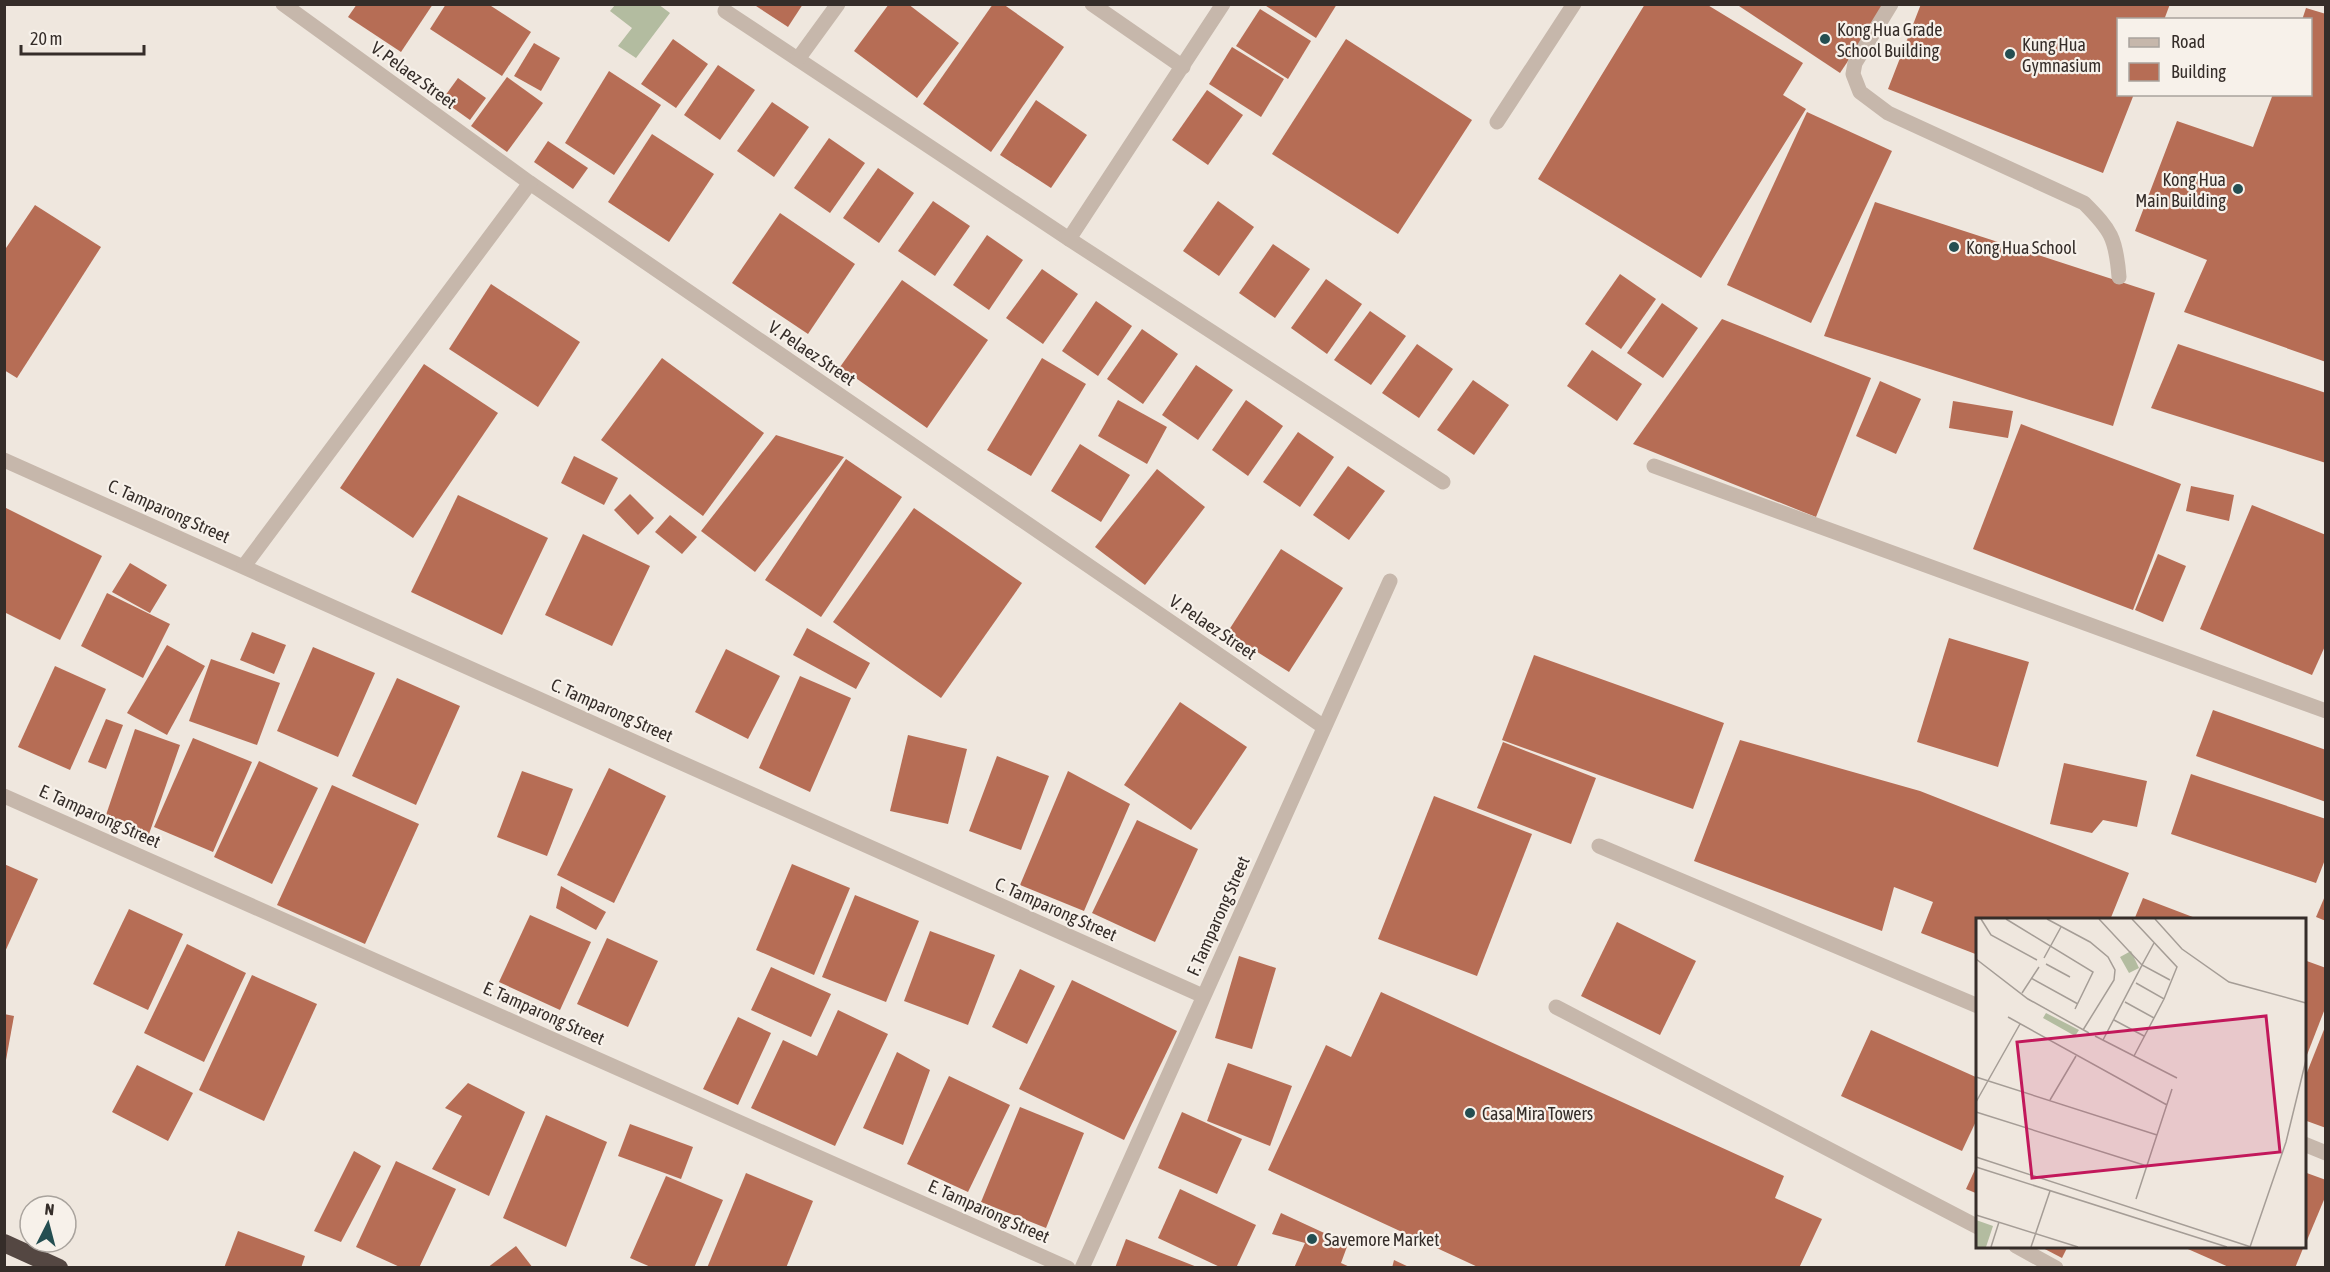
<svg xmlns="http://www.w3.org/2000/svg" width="2330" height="1272" font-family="'Asap Condensed',sans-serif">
	<rect width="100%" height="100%" fill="#efe7de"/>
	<!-- green -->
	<polygon fill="#b3bca0" points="658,4 670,13 636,58 618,46 632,28 610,11 615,5"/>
	<!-- building -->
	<g fill="#b66d55">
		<polygon points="357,4 433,4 401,52 348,17"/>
		<polygon points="446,4 488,4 531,32 502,76 430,29"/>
		<polygon points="753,4 803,4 788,27"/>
		<polygon points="889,4 908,4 959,43 917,98 854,51"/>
		<polygon points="993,4 1003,4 1064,47 991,152 923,104"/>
		<polygon points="1263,4 1337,4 1316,38"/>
		<polygon points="1645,4 1706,4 1803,63 1783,95 1806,109 1701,278 1538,179"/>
		<polygon points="1736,4 1886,4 1840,73"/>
		<polygon points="1921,4 2170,4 2164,20 2118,20 2118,94 2134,94 2103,173 1888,89"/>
		<polygon points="2306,8 2326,14 2326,362 2184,312 2207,260 2135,231 2177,121 2253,147 2273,94 2310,94 2310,20 2302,20"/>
		<polygon points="1260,9 1311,41 1288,79 1236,46"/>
		<polygon points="673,39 708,64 676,108 641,84"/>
		<polygon points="1346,39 1472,120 1398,234 1272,154"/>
		<polygon points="534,43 560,58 541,91 514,76"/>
		<polygon points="1232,47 1284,79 1261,117 1209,84"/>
		<polygon points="718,65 755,90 720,140 684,115"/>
		<polygon points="609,71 661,105 614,175 565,143"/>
		<polygon points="507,77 543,103 507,152 471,126"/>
		<polygon points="458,78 486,98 470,120 442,100"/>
		<polygon points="1207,90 1243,115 1208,165 1172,140"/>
		<polygon points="1036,100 1087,135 1051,188 1000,155"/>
		<polygon points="772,102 809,127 774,177 737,151"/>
		<polygon points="1807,112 1892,151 1811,323 1727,285"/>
		<polygon points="652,134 714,174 669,242 608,202"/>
		<polygon points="829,138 865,163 830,213 794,188"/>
		<polygon points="548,141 588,168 573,189 534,162"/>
		<polygon points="878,168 914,193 879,243 843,218"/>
		<polygon points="933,201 970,226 935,276 898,251"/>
		<polygon points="1218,201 1254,227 1219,276 1183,251"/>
		<polygon points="1875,202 2155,293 2113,426 1824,336"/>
		<polygon points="35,205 101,247 17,378 4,370 4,251"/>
		<polygon points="780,213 855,264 808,334 732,283"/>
		<polygon points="987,235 1023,260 989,310 953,285"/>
		<polygon points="1273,244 1310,269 1275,318 1239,293"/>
		<polygon points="1042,269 1078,294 1043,344 1006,318"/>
		<polygon points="1620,274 1656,299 1621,349 1585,324"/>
		<polygon points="1326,279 1362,304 1327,354 1291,328"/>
		<polygon points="902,280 988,340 927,428 840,367"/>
		<polygon points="491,284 580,342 538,407 449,349"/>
		<polygon points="1096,301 1132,326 1098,376 1062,351"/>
		<polygon points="1662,303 1698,328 1663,378 1627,353"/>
		<polygon points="1370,311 1406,336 1371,385 1334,360"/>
		<polygon points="1722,319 1871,378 1816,517 1633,444"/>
		<polygon points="1142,329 1178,354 1143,404 1107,379"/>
		<polygon points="1417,344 1453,369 1419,418 1382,393"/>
		<polygon points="2178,344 2326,393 2326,463 2151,408"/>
		<polygon points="1592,350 1642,384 1617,421 1567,386"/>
		<polygon points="662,358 764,433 703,516 601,440"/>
		<polygon points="1042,358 1086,384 1031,476 987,450"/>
		<polygon points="424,364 498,413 413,538 340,488"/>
		<polygon points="1196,365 1233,390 1198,440 1162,415"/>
		<polygon points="1473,380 1509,405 1474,455 1437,430"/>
		<polygon points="1880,381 1921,399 1896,454 1856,436"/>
		<polygon points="1118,400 1167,427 1147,464 1098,436"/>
		<polygon points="1246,400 1283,426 1248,476 1212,450"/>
		<polygon points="1953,401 2013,411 2008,438 1949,428"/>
		<polygon points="2021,424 2181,484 2133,610 1973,549"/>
		<polygon points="1298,432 1334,457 1300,507 1263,482"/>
		<polygon points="776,435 844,457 755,572 701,531"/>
		<polygon points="1080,444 1130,475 1101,522 1051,491"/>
		<polygon points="574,456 618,478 604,505 561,483"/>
		<polygon points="846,459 902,497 821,617 765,580"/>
		<polygon points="1348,466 1385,491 1349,540 1313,515"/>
		<polygon points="1157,469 1205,507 1145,585 1095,547"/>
		<polygon points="2191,486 2234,495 2229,521 2186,511"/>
		<polygon points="630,494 654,518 638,535 614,510"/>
		<polygon points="458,495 548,538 502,635 411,592"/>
		<polygon points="2252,505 2326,535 2326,644 2312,675 2200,629"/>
		<polygon points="4,507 102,556 60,640 4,612"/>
		<polygon points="914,508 1022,583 941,698 833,622"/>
		<polygon points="670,515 697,537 682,554 655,532"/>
		<polygon points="583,534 650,566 612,646 545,615"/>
		<polygon points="1281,549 1343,588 1289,672 1227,633"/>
		<polygon points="2158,554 2186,566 2163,622 2135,610"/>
		<polygon points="130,563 167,585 150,613 112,592"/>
		<polygon points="107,593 170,624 143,678 81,646"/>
		<polygon points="807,628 870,663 856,689 793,655"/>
		<polygon points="252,632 286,645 274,674 240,660"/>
		<polygon points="1949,638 2029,662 1998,767 1917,742"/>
		<polygon points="167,645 205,666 167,735 127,713"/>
		<polygon points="313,647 375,673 338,757 277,731"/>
		<polygon points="726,649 780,676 748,739 695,712"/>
		<polygon points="1534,655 1724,723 1693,809 1502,740"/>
		<polygon points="211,659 280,683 257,745 189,721"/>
		<polygon points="55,666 106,689 70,770 18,747"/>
		<polygon points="800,676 851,698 810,792 759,768"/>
		<polygon points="397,678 460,706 416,805 352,776"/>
		<polygon points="1180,702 1247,747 1191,830 1124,785"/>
		<polygon points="2213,710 2326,750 2326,802 2196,756"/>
		<polygon points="106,719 123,725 106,769 88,762"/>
		<polygon points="135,729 180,745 149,834 105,818"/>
		<polygon points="908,735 967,749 948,824 890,811"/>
		<polygon points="193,738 252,762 213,852 154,827"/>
		<polygon points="1740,740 1920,791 2129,873 2110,920 1978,920 1978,955 1921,933 1933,902 1894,887 1882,931 1694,861"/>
		<polygon points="1503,742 1596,778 1571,844 1477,808"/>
		<polygon points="997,756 1049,776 1021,850 969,831"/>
		<polygon points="259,761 318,788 272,884 214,857"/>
		<polygon points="2064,763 2147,781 2137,827 2103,820 2092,833 2050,824"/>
		<polygon points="609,768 666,796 614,903 557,875"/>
		<polygon points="522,771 573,789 547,856 497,837"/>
		<polygon points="1068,771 1130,804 1084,911 1020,885"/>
		<polygon points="2191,774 2326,819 2326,857 2316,883 2171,834"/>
		<polygon points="332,785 419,824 365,944 277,905"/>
		<polygon points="1434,796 1532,834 1477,976 1378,939"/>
		<polygon points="1137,820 1198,849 1155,942 1092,913"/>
		<polygon points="4,864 38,879 4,954"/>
		<polygon points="792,864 850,888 814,975 756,950"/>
		<polygon points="561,886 606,912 596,930 556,908"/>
		<polygon points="855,895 919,921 886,1002 822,977"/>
		<polygon points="2325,896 2326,896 2326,921 2316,917"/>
		<polygon points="2143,898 2198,919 2198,920 2134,920"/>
		<polygon points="129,909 183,934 148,1010 93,984"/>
		<polygon points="530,915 591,942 560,1010 499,982"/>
		<polygon points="1617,922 1696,961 1660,1035 1581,996"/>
		<polygon points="930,931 995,955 968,1025 904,1001"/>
		<polygon points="607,938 658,961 628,1027 577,1004"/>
		<polygon points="187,944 246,973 204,1062 144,1033"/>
		<polygon points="1239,956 1276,968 1252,1049 1215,1038"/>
		<polygon points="2304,960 2326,968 2326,1006 2305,1060"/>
		<polygon points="771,967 831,994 811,1037 751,1010"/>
		<polygon points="1020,969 1055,986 1027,1044 992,1027"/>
		<polygon points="252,975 317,1004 264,1121 199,1090"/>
		<polygon points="1072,980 1177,1031 1124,1140 1019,1089"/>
		<polygon points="1381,992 1784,1176 1775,1198 1822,1219 1799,1268 1480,1268 1268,1170 1326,1045 1351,1057"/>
		<polygon points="838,1010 888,1034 835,1146 751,1108 783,1040 817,1056"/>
		<polygon points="4,1014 14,1016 6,1060 4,1060"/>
		<polygon points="738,1017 771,1033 738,1105 703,1089"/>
		<polygon points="2325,1027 2326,1027 2326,1128 2304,1120 2304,1080"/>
		<polygon points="1871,1030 1978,1078 1978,1117 1962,1151 1841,1096"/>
		<polygon points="897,1052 930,1070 903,1145 863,1128"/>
		<polygon points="1228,1063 1292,1086 1270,1146 1207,1121"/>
		<polygon points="137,1065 193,1093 168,1141 112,1112"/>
		<polygon points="949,1076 1010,1105 968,1192 907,1164"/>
		<polygon points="468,1083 525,1112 489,1196 432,1169 462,1116 445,1108"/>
		<polygon points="1020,1107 1084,1133 1046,1228 981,1202"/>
		<polygon points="1182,1112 1242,1139 1217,1194 1158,1168"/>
		<polygon points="546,1115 607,1142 566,1247 503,1218"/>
		<polygon points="630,1124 693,1147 681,1179 618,1156"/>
		<polygon points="354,1151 381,1166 341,1242 314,1231"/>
		<polygon points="396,1161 456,1189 419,1268 402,1268 356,1247"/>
		<polygon points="1978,1163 1978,1194 1966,1189"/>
		<polygon points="2304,1172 2326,1180 2326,1195 2305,1245"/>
		<polygon points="746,1173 813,1201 786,1268 707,1268"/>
		<polygon points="666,1176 723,1200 694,1268 653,1268 630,1258"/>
		<polygon points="1180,1189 1256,1225 1236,1268 1222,1268 1158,1238"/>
		<polygon points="1281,1213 1348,1244 1341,1263 1352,1268 1294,1268 1305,1243 1272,1234"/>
		<polygon points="238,1231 305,1256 301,1268 224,1268"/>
		<polygon points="1126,1239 1197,1267 1197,1268 1115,1268"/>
		<polygon points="516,1246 533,1268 487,1268"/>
		<polygon points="2039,1246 2068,1246 2062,1258"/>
		<polygon points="2181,1246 2304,1246 2295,1268 2231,1268"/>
		<polygon points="1394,1260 1411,1268 1392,1268"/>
	</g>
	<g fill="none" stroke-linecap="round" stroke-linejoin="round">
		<!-- lane -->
		<g stroke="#c6b7ab" stroke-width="15">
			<path d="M1891,4L1855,63L1853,74L1860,92L1888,113L2084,203C2111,230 2116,238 2119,277"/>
			<polyline points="1497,122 1574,4"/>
			<polyline points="1654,466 2326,711"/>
			<polyline points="1599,846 1978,1006"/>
			<polyline points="1556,1007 1978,1227"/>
			<polyline points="2304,1144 2326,1153"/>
			<polyline points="2016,1246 2056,1268"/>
		</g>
		<!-- street -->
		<g stroke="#c6b7ab" stroke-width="15">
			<polyline points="283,4 530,183 1324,727"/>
			<polyline points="1092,4 1183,67"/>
			<polyline points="725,11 1069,239 1443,482"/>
			<polyline points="798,59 838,4"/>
			<polyline points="1069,239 1223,4"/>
			<polyline points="4,460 1203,996"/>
			<polyline points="244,566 530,183"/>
			<polyline points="4,796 1068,1268"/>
			<polyline points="1082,1268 1390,581"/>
		</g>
		<!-- highway -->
		<polyline stroke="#544742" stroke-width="18" points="4,1243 59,1268"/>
	</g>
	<!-- markers -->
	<g fill="#244e51" stroke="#f7f1ea" stroke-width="2">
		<circle cx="1825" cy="39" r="6"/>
		<circle cx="2010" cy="54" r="6"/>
		<circle cx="2238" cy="189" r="6"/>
		<circle cx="1954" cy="247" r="6"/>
		<circle cx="1470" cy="1113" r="6"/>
		<circle cx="1312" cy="1239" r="6"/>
	</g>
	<g text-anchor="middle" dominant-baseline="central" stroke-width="4.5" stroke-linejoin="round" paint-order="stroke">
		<!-- poi labels -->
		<g font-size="18" fill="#352d29" stroke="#f7f1ea" text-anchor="start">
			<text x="1837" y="29">Kong Hua Grade<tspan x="1837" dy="21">School Building</tspan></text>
			<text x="2022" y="44">Kung Hua<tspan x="2022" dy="21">Gymnasium</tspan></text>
			<text x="2226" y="179" text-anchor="end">Kong Hua<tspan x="2226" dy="21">Main Building</tspan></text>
			<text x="1966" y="247">Kong Hua School</text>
			<text x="1482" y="1113">Casa Mira Towers</text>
			<text x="1324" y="1239">Savemore Market</text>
		</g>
		<!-- street labels -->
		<g font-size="18" fill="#352d29" stroke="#f7f1ea">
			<text transform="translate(414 75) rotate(36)">V. Pelaez Street</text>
			<text transform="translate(812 353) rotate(34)">V. Pelaez Street</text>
			<text transform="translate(169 511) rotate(24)">C. Tamparong Street</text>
			<text transform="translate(1213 627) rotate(34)">V. Pelaez Street</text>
			<text transform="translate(612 710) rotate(24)">C. Tamparong Street</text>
			<text transform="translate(100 816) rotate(24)">E. Tamparong Street</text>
			<text transform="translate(1056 909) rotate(24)">C. Tamparong Street</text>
			<text transform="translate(1218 916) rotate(-66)">F. Tamparong Street</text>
			<text transform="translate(544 1013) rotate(24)">E. Tamparong Street</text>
			<text transform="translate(989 1211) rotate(24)">E. Tamparong Street</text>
		</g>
	</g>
	<!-- overview -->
	<g transform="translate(1976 918)">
		<rect width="330" height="330" fill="#efe7de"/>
		<path d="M155,33L163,50L153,55L144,39ZM70,95L103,112L99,118L67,100ZM0,302L17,308L10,329H0Z" fill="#b3bca0"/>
		<path fill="none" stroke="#a59d96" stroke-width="1.5" d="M5,1L15,17L61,42M30,1L117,54L99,91M71,1L114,24L132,39L139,52L138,62L107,112M123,1L166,47L127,122M156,1L201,49L188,81L160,65M179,1L206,31L253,64L330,85M178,25L166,47L194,62M68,40L85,9M0,41L52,81L113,115M70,46L94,59M55,60L102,86M46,75L63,49M149,84L178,100M32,99L191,187M138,102L168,118M119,118L201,160M158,138L188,81M0,159L181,217M74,182L100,138M0,184L44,106M0,194L171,248M0,239L275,329M0,249L251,329M160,281L196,171M0,297L102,329M15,329L23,304M55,329L74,273M274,329L310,224L330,142"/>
		<path fill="#c2185b" fill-opacity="0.15" stroke="#c2185b" stroke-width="3" d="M290,98L304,234L56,260L41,124Z"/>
		<rect width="330" height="330" fill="none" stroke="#352d29" stroke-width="3"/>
	</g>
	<!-- border -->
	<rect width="2330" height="1272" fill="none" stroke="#352d29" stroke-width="12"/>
	<!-- legend -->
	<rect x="2117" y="18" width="195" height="78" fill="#f7f1ea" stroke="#a9a39d" stroke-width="1.5"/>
	<rect x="2129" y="38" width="30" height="9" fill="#c6b7ab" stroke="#a9a39d" stroke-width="1.5"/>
	<text x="2171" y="48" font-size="18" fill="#352d29">Road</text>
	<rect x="2129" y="63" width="30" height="18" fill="#b66d55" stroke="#a9a39d" stroke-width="1.5"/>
	<text x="2171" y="78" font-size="18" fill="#352d29">Building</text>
	<!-- north arrow -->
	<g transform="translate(48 1224) rotate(6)"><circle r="28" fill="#f7f1ea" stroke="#a9a39d" stroke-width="1.5"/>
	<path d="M0-4.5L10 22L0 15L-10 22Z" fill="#244e51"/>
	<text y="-9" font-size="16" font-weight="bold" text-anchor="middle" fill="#352d29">N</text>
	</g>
	<!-- scale -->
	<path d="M21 45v9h123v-9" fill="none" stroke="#352d29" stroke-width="3"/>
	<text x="30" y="45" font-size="18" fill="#352d29" stroke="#f7f1ea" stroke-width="4.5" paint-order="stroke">20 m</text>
</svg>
